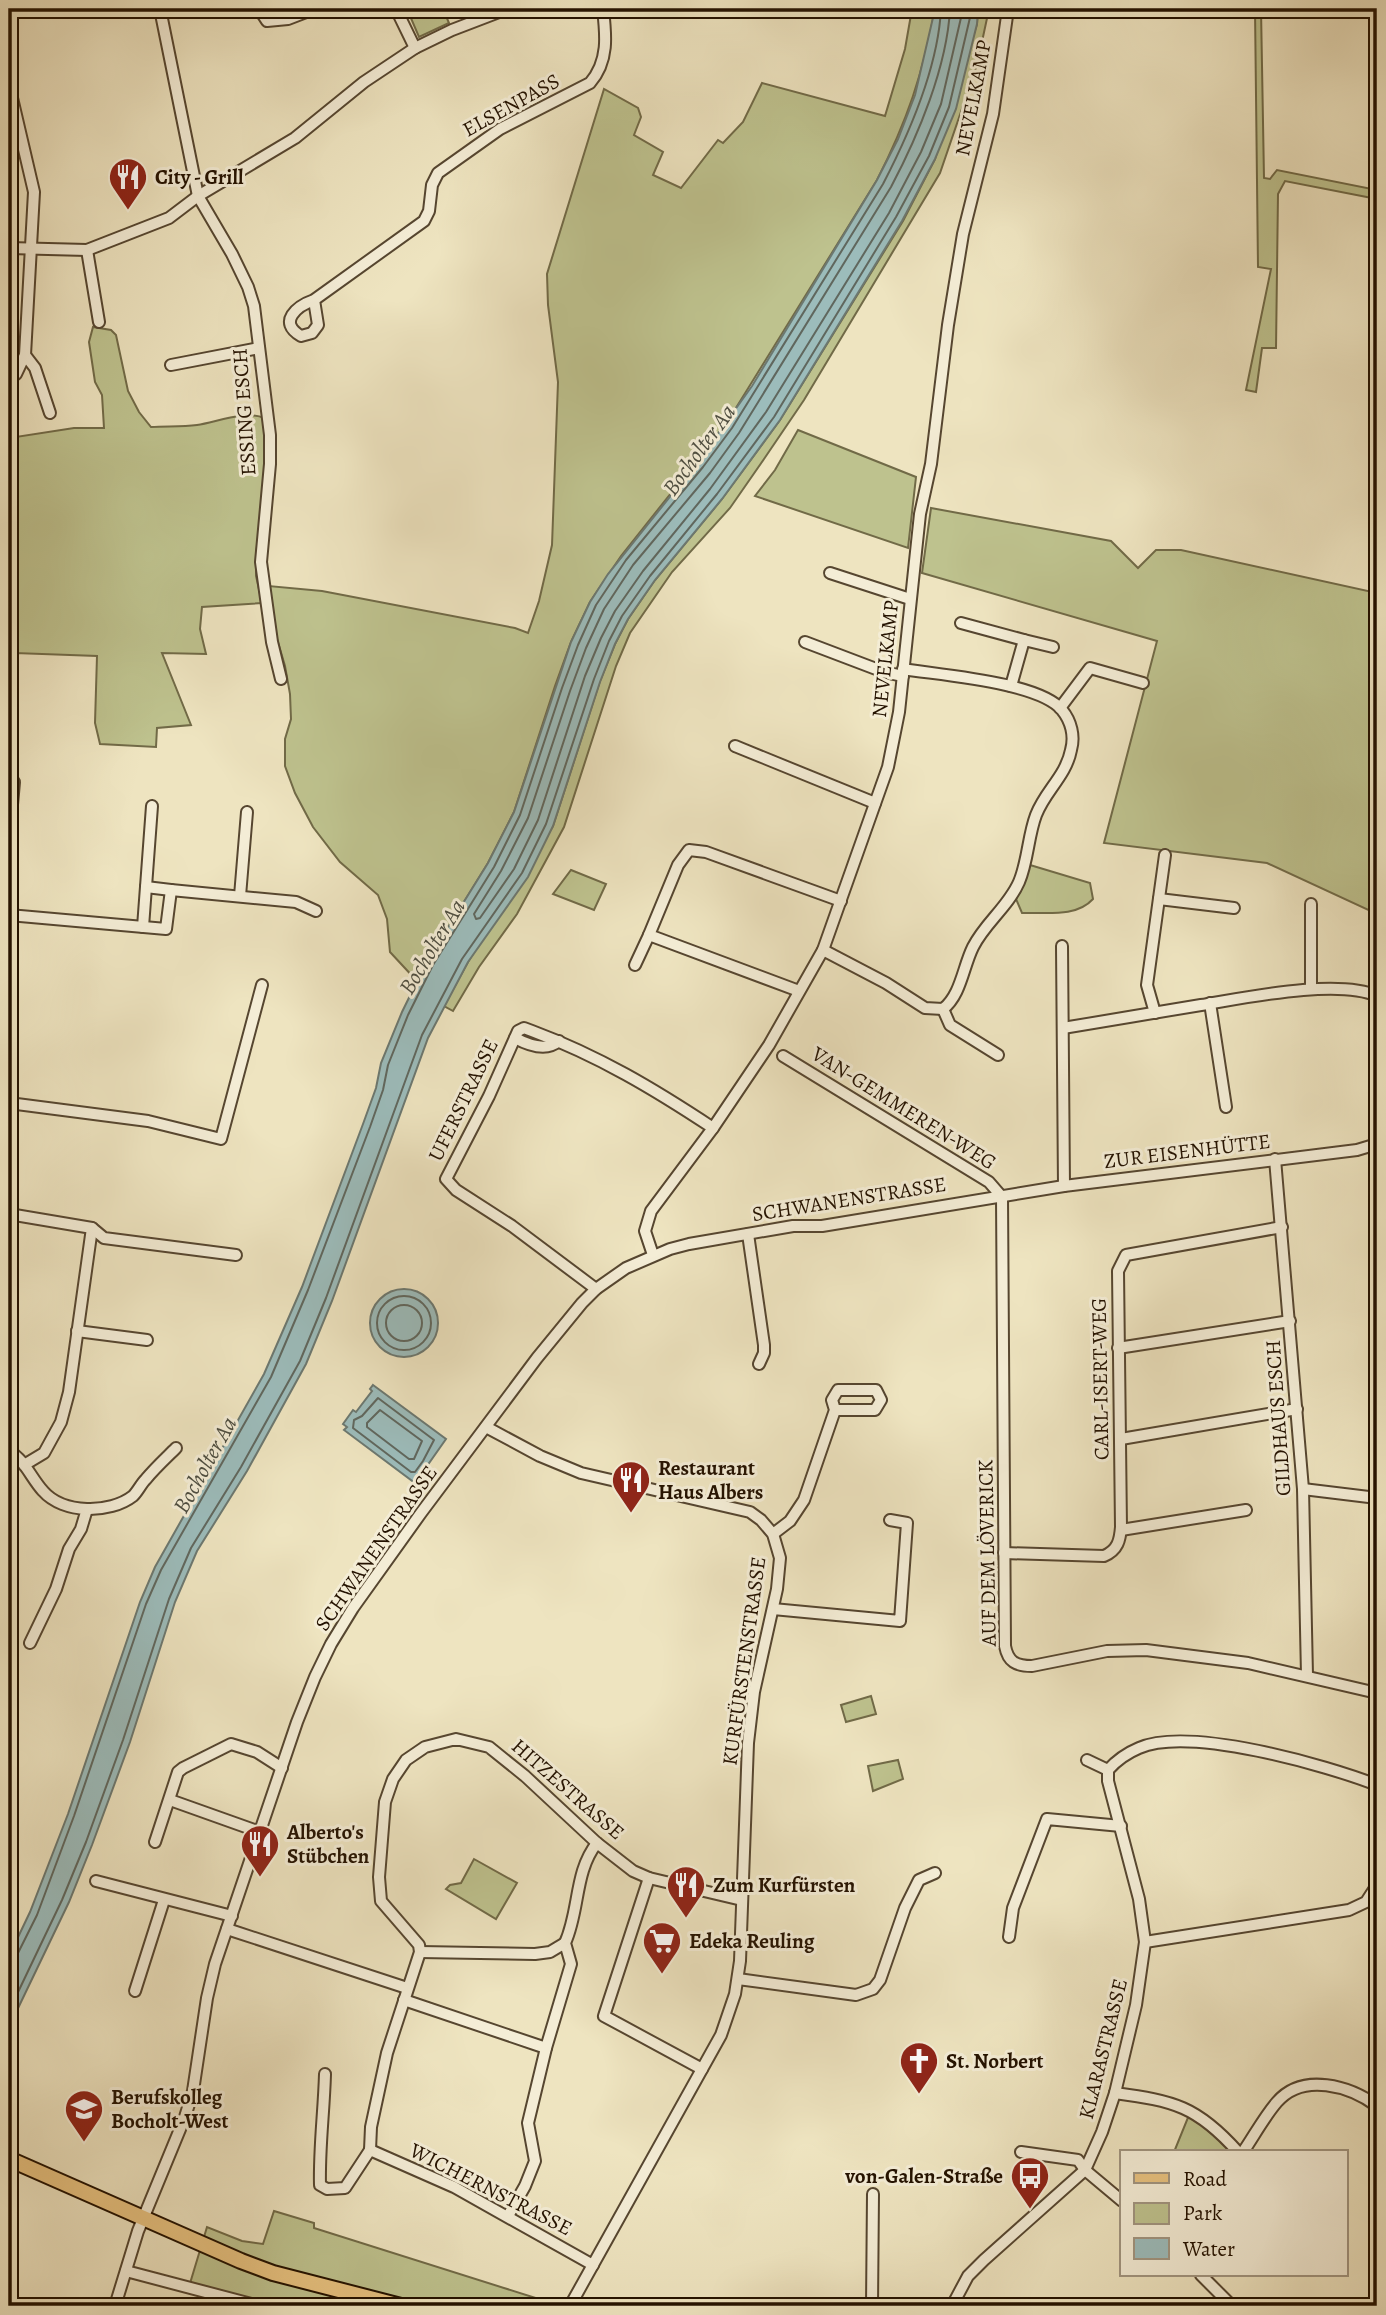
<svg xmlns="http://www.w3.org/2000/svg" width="1386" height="2315" font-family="Alegreya,serif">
	<rect width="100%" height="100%" fill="#eee4c0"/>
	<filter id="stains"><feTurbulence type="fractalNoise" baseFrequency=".00286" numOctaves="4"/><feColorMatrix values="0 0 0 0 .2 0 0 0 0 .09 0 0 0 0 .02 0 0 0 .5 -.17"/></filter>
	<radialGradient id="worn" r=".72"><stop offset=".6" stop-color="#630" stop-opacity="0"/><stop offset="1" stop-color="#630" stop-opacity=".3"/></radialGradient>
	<!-- green -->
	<g fill="#bec28e" stroke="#716a47" stroke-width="2">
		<polygon points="407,9 443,9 449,23 419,37"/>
		<path d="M912,9H935C923,74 907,121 877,180L726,424L621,556L590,602L571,642L555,686L514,812L488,863L416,980L390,952L387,919L378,895L340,862L313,827L295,793L285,766V739L291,719L290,694L285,666L277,639L269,586L322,591L515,628L528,633L539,601L552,545L558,382L548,305L547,274L604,89L638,108L641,117L634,135L663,152L653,175L681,188L718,140L723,143L743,122L762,83L885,116L905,49Z"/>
		<polygon points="978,9 989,9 977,65 940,173 804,400 764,459 730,508 672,572 630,633 616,666 564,827 517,914 479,967 453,1011 444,1006 468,962 553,826 600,681 615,644 628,619 655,580 722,499 780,420 903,221 935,159 977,24"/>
		<polygon points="1255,9 1261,9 1264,178 1270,179 1277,170 1377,190 1377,199 1285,181 1278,194 1276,348 1262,348 1256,392 1246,390 1271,269 1258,267"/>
		<path d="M93,327L111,330L116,335L128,391L139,412L151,427C166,426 182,427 197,425C217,422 245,410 264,418L268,452L256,555V576L262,603L202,607L200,629L206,654L162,653L191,725L157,728L156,747L100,744L95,723L97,656L15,653L9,729V438L74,428H104L102,395L95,382L89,342Z"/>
		<polygon points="798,430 916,477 908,548 755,496 775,470"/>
		<polygon points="931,508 1111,541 1138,568 1156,550 1181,550 1377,593 1377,914 1267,863 1104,843 1157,641 922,573"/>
		<path d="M1030,865L1090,883L1093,899C1076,918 1045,912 1022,913L1016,899Z"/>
		<polygon points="571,870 606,884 594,910 553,894"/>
		<polygon points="871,1696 876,1714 846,1722 841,1705"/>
		<polygon points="898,1760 903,1779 873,1791 868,1766"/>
		<polygon points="474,1859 517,1883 496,1919 446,1889 450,1885 461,1883"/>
		<polygon points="1189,2115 1216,2132 1234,2152 1174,2152"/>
		<polygon points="274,2211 314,2223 314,2228 561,2306 245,2306 188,2290 207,2227 242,2241 263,2244"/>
	</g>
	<!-- water -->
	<g fill="#9cbcbb" stroke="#6c7870" stroke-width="2">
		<polygon points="935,9 978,9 977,24 956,109 935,159 902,221 780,420 722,499 655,580 628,619 615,644 600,682 553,826 528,877 468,962 428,1038 332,1301 306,1364 247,1471 197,1551 175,1602 130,1742 92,1845 69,1902 9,2027 9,1956 30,1912 68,1814 140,1602 155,1567 264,1374 302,1287 363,1124 376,1088 381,1063 402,1012 427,961 488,863 514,812 571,642 590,602 608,574 697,463 752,386 877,180 898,139 915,95"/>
		<circle cx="404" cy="1323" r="34"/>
		<polygon points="373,1385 446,1439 415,1483 344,1430 347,1427 343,1424 353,1410 356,1412 372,1391 370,1389"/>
	</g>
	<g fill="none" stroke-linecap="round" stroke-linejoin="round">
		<!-- shore -->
		<g stroke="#60675e" stroke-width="2">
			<path d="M950,9C947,67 918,136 891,187L739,433L710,473L633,565L604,609L586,648L570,691L528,818L501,871L474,914L476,919L480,918L514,869L538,820L585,676L601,638L615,611L643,571L710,489L766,412L889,213L921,152L941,104L963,9"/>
			<circle cx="404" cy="1323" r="27"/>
			<circle cx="404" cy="1323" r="18"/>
			<polygon points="378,1398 434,1440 423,1461 415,1472 411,1472 353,1428 354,1420 362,1416"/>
			<polygon points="380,1410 422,1441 414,1459 409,1459 367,1427 367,1423"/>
			<path d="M9,1957L18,1953L37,1915L74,1816L146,1604L161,1570L271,1377L308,1290L370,1127L383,1090L388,1065L408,1015L433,965L494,867L520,815L562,688L578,645L596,605L626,560L703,467L732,428L883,184C910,132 938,68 941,9"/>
			<polyline points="9,2011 62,1900 86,1842 123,1740 169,1599 191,1548 241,1467 300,1361 326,1298 422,1035 462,959 522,873 546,824 594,679 609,641 622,616 650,576 717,494 774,417 896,217 929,156 949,107 972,9"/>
		</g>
		<!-- minor casing -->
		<g stroke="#564630" stroke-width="14">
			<g id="minor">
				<polyline points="160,9 198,196 232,254 248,287 254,306 270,435 270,464 261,562 272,642 281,679"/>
				<polyline points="259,9 267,21 288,19 314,9"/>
				<polyline points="396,9 415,48"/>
				<polyline points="9,85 34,192 25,355 16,374 9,379"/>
				<polyline points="9,248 87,250 169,218 198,196 295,138 364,82 415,48 452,30 499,12 514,9"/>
				<polyline points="87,250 99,322"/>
				<path d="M314,300L318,325L312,333L301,336C277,322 297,306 314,300L424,221L429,211L432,185L438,173L500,129L590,83C609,61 606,35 603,9"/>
				<polyline points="25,355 35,368 50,413"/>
				<polyline points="171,365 259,348"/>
				<polyline points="830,573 910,599"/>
				<polyline points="961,623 1024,640"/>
				<polyline points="805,642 884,672 903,676"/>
				<polyline points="1011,686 1024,640 1053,647"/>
				<polyline points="1060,708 1090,668 1143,683"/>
				<polyline points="735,746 875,803"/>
				<polyline points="9,839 14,782"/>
				<polyline points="146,887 171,890"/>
				<polyline points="240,896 247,812"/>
				<polyline points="1159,899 1234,908"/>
				<polyline points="1311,904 1311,989"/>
				<polyline points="9,915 166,929 171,890 296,902 316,911"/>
				<polyline points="143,927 152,806"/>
				<polyline points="1062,946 1064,1186"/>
				<path d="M823,950L886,983L925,1008L943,1009C961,995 963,967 973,947C985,923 1008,907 1019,882C1028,861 1028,836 1036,815C1045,791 1066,776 1071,750C1075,736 1071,721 1062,710C1039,682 939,675 903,669"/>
				<polyline points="635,965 649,935"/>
				<polyline points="799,991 649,935 678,865 689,850 706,852 841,901"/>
				<polyline points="1210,1003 1226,1107"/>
				<polyline points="943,1009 950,1025 998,1055"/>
				<polyline points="1155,1013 1147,985 1165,855"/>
				<path d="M1063,1028C1109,1020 1155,1013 1201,1005C1244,998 1338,978 1377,996"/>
				<path d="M515,1038C528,1045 546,1052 559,1041"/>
				<polyline points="783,1056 989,1182 1002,1197"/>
				<polyline points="9,1103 148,1121 221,1139 262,985"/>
				<polyline points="1275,1159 1303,1489 1307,1675"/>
				<path d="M1002,1197L1005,1646C1008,1662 1016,1666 1032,1666L1107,1651L1146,1650L1248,1663L1377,1693"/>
				<polyline points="9,1214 92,1228 69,1392 61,1422 44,1453 24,1465"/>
				<polyline points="92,1228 104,1238 236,1255"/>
				<polyline points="748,1234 764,1345 764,1353 759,1364"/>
				<polyline points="653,1255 645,1231 651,1211 713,1128 769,1045 823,950 888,767 899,712 920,514 931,464 948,325 963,234 993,114 1008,9"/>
				<path d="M596,1289L512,1226L456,1190L446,1179L489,1096L518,1031L524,1028L532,1031C599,1056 654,1089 713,1128"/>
				<polyline points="77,1331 147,1340"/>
				<polyline points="1118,1348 1290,1321"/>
				<polyline points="486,1427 540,1456 581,1473 750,1512 761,1520 773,1534 780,1558 777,1589 754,1692 748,1743 740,1961 735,1994 721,2035 570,2306"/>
				<polyline points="1121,1439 1297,1409"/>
				<path d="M9,1451C25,1460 31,1478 43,1491C63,1514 110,1514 133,1496C138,1491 141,1484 146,1479C155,1468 166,1458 176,1448"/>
				<polyline points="1303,1489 1377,1498"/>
				<polyline points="1121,1530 1246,1510"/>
				<polyline points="773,1534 790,1521 804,1500 835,1410 875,1410 881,1400 876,1390 838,1390 832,1400 835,1410"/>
				<path d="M1004,1553L1104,1556C1118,1550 1120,1540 1121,1527L1118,1271L1126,1255L1282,1227"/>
				<polyline points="773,1609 900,1621 907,1523 890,1520"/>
				<polyline points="30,1643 56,1589 69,1549 81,1529 87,1509"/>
				<polyline points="1087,1760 1108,1770"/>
				<path d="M1108,1770C1116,1761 1127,1753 1139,1748C1189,1726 1326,1765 1377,1785"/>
				<polyline points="170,1800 260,1832"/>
				<polyline points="155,1842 178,1772 183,1768 231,1744 257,1752 282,1768"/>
				<polyline points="649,1878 604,2016 702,2069"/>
				<polyline points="96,1881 232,1916"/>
				<polyline points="227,1929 407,1988"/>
				<polyline points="1009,1937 1013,1908 1047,1819 1121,1826"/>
				<polyline points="1145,1942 1349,1910 1366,1902 1377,1885"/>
				<polyline points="420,1952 535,1954 550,1952 565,1943"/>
				<polyline points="738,1979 856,1995 873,1989 880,1980 905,1908 919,1880 935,1873"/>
				<polyline points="135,1991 164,1900"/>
				<polyline points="404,2000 546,2048"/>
				<path d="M325,2074C324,2111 319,2148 320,2185L327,2189L345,2188L370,2150"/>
				<path d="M1115,2093C1174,2101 1197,2106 1238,2152"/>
				<polyline points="370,2150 371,2127 387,2053 420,1952 419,1945 381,1901 379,1877 385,1802 393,1779 406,1760 425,1747 456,1739 489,1747 525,1776 597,1843 633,1871 649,1878 742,1900"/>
				<polyline points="370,2150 454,2187 593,2265"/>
				<polyline points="1021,2152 1078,2160 1085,2170 1122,2201"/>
				<path d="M1243,2152C1254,2136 1264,2117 1277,2102C1303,2072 1350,2086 1377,2106"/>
				<path d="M508,2216L525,2186L535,2161L528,2123L546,2048L571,1964L565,1943C580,1910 574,1872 597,1843"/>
				<polyline points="126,2271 259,2306"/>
				<polyline points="1201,2275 1232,2306"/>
				<polyline points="115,2306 138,2231 185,2117 193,2091 207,1998 215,1964 297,1722 315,1677 331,1644 353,1608 421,1513 537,1358 582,1303 596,1289 626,1268 670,1249 689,1244 793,1226 822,1226 1064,1186 1357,1150 1377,1144"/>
				<polyline points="872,2306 873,2194"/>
				<polyline points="952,2306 968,2276 984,2260 1085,2170 1102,2132 1115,2093 1136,2005 1145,1942 1139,1899 1108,1781 1108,1770"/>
			</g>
		</g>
		<!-- major casing -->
		<g stroke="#241200" stroke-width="18">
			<polyline id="major" points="9,2159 241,2261 273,2273 401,2306"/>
		</g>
		<!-- minor -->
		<use href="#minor" stroke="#f4edd6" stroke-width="10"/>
		<!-- major -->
		<use href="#major" stroke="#e7c280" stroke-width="14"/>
	</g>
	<!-- icons -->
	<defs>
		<g id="restaurant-pin" transform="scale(2.0125)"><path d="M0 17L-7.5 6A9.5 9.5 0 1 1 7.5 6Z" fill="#8f2418" stroke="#f4edd6"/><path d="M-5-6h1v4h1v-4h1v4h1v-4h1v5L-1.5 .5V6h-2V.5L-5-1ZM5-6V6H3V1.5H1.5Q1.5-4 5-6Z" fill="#fff"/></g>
		<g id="supermarket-pin" transform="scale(2.0125)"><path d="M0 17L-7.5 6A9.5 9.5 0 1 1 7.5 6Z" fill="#8f2418" stroke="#f4edd6"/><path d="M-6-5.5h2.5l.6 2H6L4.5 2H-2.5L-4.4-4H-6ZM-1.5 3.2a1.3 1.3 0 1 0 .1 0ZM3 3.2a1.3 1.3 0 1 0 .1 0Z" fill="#fff"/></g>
		<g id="church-pin" transform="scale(2.0125)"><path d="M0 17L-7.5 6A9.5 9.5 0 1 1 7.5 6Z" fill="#8f2418" stroke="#f4edd6"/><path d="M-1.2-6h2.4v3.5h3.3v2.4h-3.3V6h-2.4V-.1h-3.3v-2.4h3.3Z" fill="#fff"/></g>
		<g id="school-pin" transform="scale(2.0125)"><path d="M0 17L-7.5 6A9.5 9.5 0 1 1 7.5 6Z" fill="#8f2418" stroke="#f4edd6"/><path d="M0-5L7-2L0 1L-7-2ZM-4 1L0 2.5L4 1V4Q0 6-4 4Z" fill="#fff"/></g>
		<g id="bus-pin" transform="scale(2.0125)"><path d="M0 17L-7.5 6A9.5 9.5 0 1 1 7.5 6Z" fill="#8f2418" stroke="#f4edd6"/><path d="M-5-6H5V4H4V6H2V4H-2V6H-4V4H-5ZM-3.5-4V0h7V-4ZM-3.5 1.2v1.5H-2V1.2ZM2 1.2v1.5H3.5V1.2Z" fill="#fff"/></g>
	</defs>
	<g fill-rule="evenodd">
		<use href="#restaurant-pin" x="128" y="177"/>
		<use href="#restaurant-pin" x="631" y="1480"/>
		<use href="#restaurant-pin" x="260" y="1844"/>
		<use href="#restaurant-pin" x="686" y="1885"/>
		<use href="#supermarket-pin" x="662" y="1941"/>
		<use href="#church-pin" x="919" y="2061"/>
		<use href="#school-pin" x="84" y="2109"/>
		<use href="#bus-pin" x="1030" y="2176"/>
	</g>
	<g text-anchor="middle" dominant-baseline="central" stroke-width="6" stroke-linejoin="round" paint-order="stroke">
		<!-- street labels -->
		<g font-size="21" fill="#241200" stroke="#f4edd6">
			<text transform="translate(973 98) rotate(-79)">NEVELKAMP</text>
			<text transform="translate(511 105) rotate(-29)">ELSENPASS</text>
			<text transform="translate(244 412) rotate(-94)">ESSING ESCH</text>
			<text transform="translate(885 659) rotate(-84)">NEVELKAMP</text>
			<text transform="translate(463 1100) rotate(-64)">UFERSTRASSE</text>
			<text transform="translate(904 1108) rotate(32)">VAN-GEMMEREN-WEG</text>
			<text transform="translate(1187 1151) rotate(-7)">ZUR EISENHÜTTE</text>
			<text transform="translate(849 1199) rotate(-9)">SCHWANENSTRASSE</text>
			<text transform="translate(1100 1379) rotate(-91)">CARL-ISERT-WEG</text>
			<text transform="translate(1278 1418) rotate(-94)">GILDHAUS ESCH</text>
			<text transform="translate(376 1548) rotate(-55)">SCHWANENSTRASSE</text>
			<text transform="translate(987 1553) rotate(-91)">AUF DEM LÖVERICK</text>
			<text transform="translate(744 1661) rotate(-82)">KURFÜRSTENSTRASSE</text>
			<text transform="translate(568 1789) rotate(41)">HITZESTRASSE</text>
			<text transform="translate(1103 2049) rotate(-76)">KLARASTRASSE</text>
			<text transform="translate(491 2189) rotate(27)">WICHERNSTRASSE</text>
		</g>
		<!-- poi labels -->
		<g font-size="21" font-weight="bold" fill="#241200" stroke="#f4edd6" text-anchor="start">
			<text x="155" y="177">City - Grill</text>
			<text x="658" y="1468">Restaurant<tspan x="658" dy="24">Haus Albers</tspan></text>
			<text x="287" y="1832">Alberto's<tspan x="287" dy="24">Stübchen</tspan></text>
			<text x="713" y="1885">Zum Kurfürsten</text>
			<text x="689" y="1941">Edeka Reuling</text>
			<text x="946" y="2061">St. Norbert</text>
			<text x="111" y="2097">Berufskolleg<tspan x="111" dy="24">Bocholt-West</tspan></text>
			<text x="1003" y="2176" text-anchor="end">von-Galen-Straße</text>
		</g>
		<!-- water labels -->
		<g font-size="23" font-style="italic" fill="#4e4e41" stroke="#f4edd6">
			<text transform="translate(699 450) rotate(-54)">Bocholter Aa</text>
			<text transform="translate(432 947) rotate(-59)">Bocholter Aa</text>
			<text transform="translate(205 1465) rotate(-61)">Bocholter Aa</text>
		</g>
	</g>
	<!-- margin -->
	<rect width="1386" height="2315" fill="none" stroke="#eee4c0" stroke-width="35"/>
	<rect x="10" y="10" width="1365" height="2294" fill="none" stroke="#241200" stroke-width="3.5"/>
	<rect x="18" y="18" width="1351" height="2280" fill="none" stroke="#241200" stroke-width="2"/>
	<!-- legend -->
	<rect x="1120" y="2150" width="228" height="126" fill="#f4edd6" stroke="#a19580" stroke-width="2"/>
	<rect x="1134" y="2173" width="35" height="10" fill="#e7c280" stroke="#a19580" stroke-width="2"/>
	<text x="1183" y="2186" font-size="21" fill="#241200">Road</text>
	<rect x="1134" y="2203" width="35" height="21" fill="#bec28e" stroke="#a19580" stroke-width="2"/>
	<text x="1183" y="2220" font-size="21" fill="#241200">Park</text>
	<rect x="1134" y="2238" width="35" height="21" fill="#9cbcbb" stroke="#a19580" stroke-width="2"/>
	<text x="1183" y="2256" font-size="21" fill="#241200">Water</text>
	<rect width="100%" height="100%" filter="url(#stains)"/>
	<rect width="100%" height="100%" fill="url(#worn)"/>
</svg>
